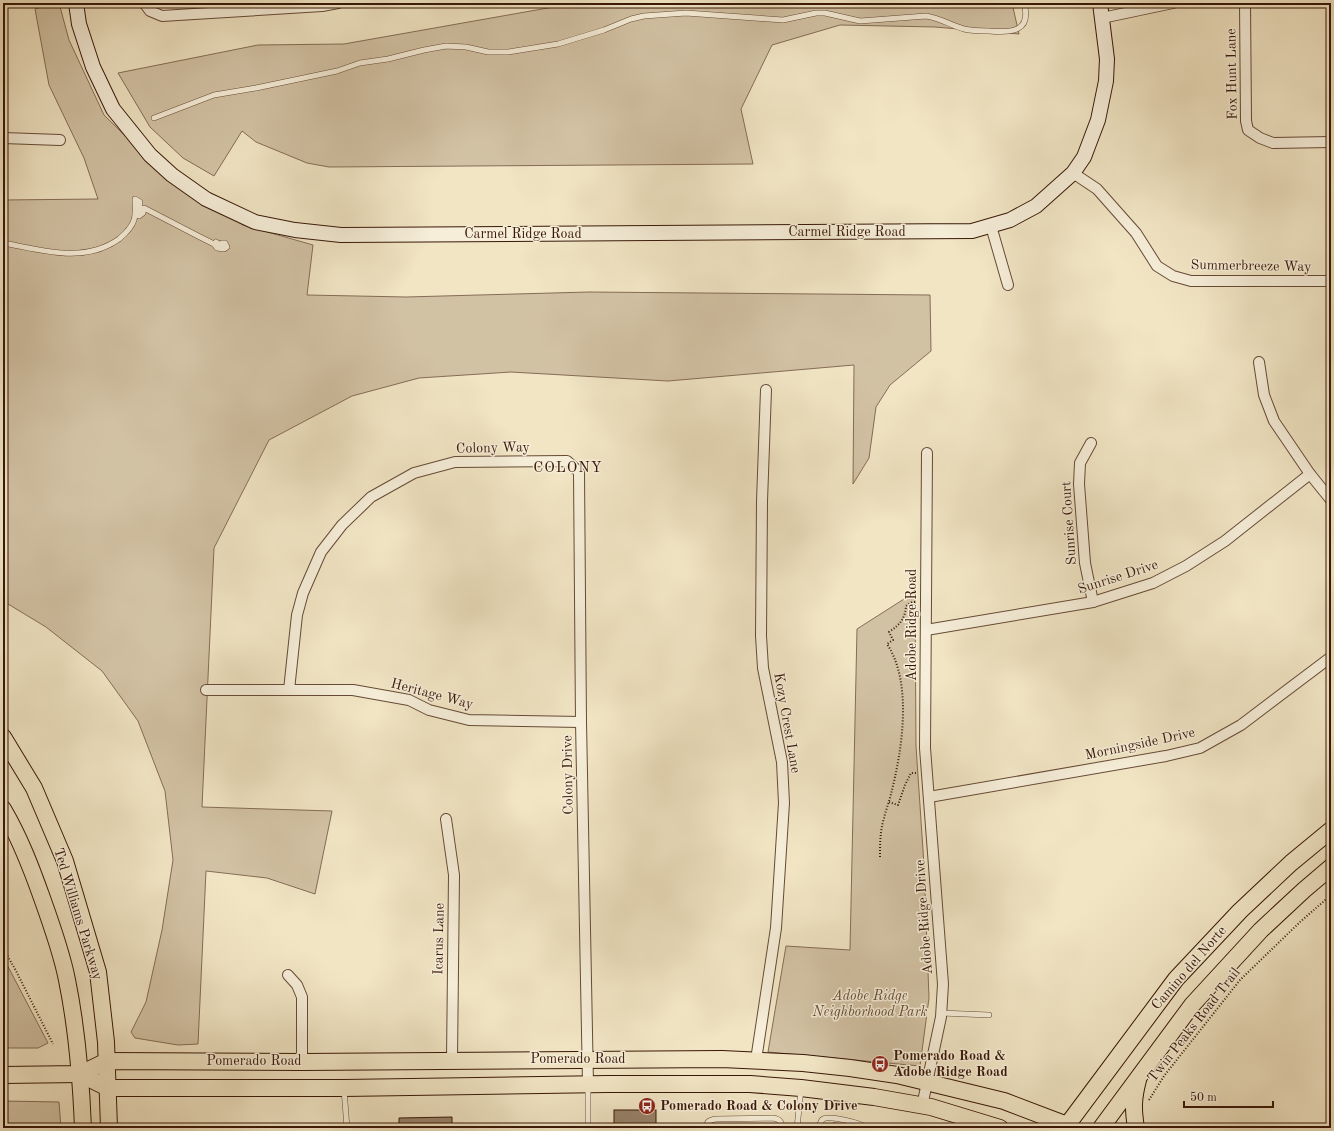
<svg xmlns="http://www.w3.org/2000/svg" width="1334" height="1131" font-family="'Old Standard TT',serif">
	<rect width="100%" height="100%" fill="#f1e5c4"/>
	<filter id="stains"><feTurbulence type="fractalNoise" baseFrequency=".005" numOctaves="4"/><feColorMatrix values="0 0 0 0 .2 0 0 0 0 .09 0 0 0 0 .02 0 0 0 .5 -.17"/></filter>
	<radialGradient id="worn" r=".72"><stop offset=".6" stop-color="#630" stop-opacity="0"/><stop offset="1" stop-color="#630" stop-opacity=".3"/></radialGradient>
	<!-- green -->
	<g fill="#d2c2a4" stroke="#856c56">
		<polygon points="56,3 59,3 69,40 104,115 173,183 243,225 313,245 307,295 406,297 589,292 930,295 931,351 890,385 876,407 869,458 853,484 854,365 668,381 511,372 419,378 352,396 269,440 214,548 202,807 332,811 315,894 267,878 206,871 198,1044 178,1045 135,1038 131,1032 146,1002 162,930 173,860 165,791 138,721 102,671 46,627 3,601 3,200 98,199 84,158 49,85 35,9"/>
		<polygon points="576,3 1012,3 1019,34 935,27 840,25 772,45 741,109 753,164 329,167 307,163 256,142 242,131 214,176 183,158 150,127 118,73 258,45 344,44"/>
		<polygon points="915,592 916,746 924,865 929,998 920,1066 768,1052 786,946 850,950 857,629"/>
		<polygon points="3,957 48,1043 38,1048 3,1048"/>
		<polygon points="3,1101 59,1102 61,1128 3,1128"/>
	</g>
	<!-- building -->
	<g fill="#988269" stroke="#381707">
		<rect x="614" y="1110" width="42" height="18"/>
		<polygon points="452,1117 452,1128 399,1128 399,1118"/>
		<polygon points="833,1123 851,1125 850,1128 824,1128 824,1124 833,1126"/>
		<rect x="733" y="1124" width="13" height="4"/>
		<polygon points="243,1127 243,1128 152,1128"/>
	</g>
	<g fill="none" stroke-linecap="round" stroke-linejoin="round">
		<!-- lane casing -->
		<g stroke="#664a36" stroke-width="6">
			<g id="lane">
				<path d="M154,118L214,95L256,88L337,71L360,63L388,59L424,50L446,46L466,47L488,52H508L558,44L604,30L631,19L644,16L686,13L783,20L816,13H825L860,21L926,16C940,18 950,25 964,29C972,31 980,31 989,31C1011,33 1032,32 1024,3"/>
				<path d="M3,243C42,250 84,264 119,239C125,234 132,227 134,220C136,214 135,205 135,199L140,202L139,216L143,213L144,208L198,236L214,244L217,248L224,249L227,247L225,243H222V246L216,242"/>
				<polyline points="941,1013 989,1015"/>
				<polyline points="588,1087 588,1128"/>
				<polyline points="344,1089 347,1128"/>
				<path d="M707,1128C706,1121 710,1120 716,1119L773,1118C779,1119 782,1121 782,1128"/>
				<polyline points="797,1128 801,1089"/>
				<path d="M819,1128C820,1125 820,1121 823,1119C828,1115 862,1123 867,1128"/>
			</g>
		</g>
		<!-- street casing -->
		<g stroke="#664a36" stroke-width="12">
			<g id="street">
				<polyline points="144,3 150,11 162,16 322,6 338,3"/>
				<polyline points="1245,3 1246,121 1248,130 1260,138 1273,143 1331,142"/>
				<polyline points="1102,18 1173,3"/>
				<polyline points="3,138 60,140"/>
				<polyline points="1073,173 1097,189 1136,233 1157,266 1173,276 1191,281 1331,281"/>
				<polyline points="991,226 1008,285"/>
				<polyline points="1259,362 1264,395 1274,421 1310,474 1331,500"/>
				<polyline points="1091,443 1080,463 1079,484 1085,563 1093,602"/>
				<polyline points="926,630 1093,602 1153,583 1186,566 1225,541 1310,474"/>
				<polyline points="206,690 353,690 409,700 429,710 469,720 581,722"/>
				<polyline points="289,690 297,615 303,593 321,552 342,525 371,497 414,473 455,462 567,461 579,472 581,722 588,1084"/>
				<polyline points="929,797 1166,756 1200,748 1241,725 1331,657"/>
				<polyline points="446,819 454,875 452,1060"/>
				<polyline points="288,975 297,985 302,997 302,1062"/>
				<polyline points="756,1060 776,928 784,803 782,762 763,668 761,636 762,501 766,390"/>
				<polyline points="922,1106 941,1017 943,984 925,748 927,453"/>
			</g>
		</g>
		<!-- secondary casing -->
		<g stroke="#381707" stroke-width="16">
			<polyline id="secondary" points="76,3 79,24 93,67 113,109 150,155 172,175 206,199 255,222 295,230 341,235 972,231 1010,220 1036,206 1073,173 1084,157 1098,120 1106,81 1107,59 1100,3"/>
		</g>
		<!-- primary casing -->
		<g stroke="#381707" stroke-width="18">
			<g id="primary">
				<polyline points="3,737 34,788 65,861 98,972 106,1042 109,1128"/>
				<path d="M3,809C20,838 31,867 42,898C51,923 62,954 67,980C77,1029 81,1078 83,1128"/>
				<polyline points="80,1074 108,1088 344,1088 608,1084 750,1084 801,1088 874,1097 931,1107 1000,1128"/>
				<polyline points="3,1075 80,1074 107,1061 302,1062 722,1059 803,1063 850,1068 897,1075 1004,1101 1067,1125 1070,1128"/>
				<polyline points="1065,1128 1176,979 1240,911 1291,863 1331,830"/>
				<polyline points="1101,1128 1192,1005 1261,930 1304,890 1331,867"/>
				<path d="M1136,1128C1133,1109 1133,1099 1138,1080"/>
			</g>
		</g>
		<!-- path -->
		<g stroke="#381707" stroke-width="2" stroke-dasharray="1 2" stroke-linecap="butt">
			<polyline points="889,802 898,805 905,785 911,773 916,773"/>
			<path d="M880,857C880,844 880,831 884,818C886,810 889,802 891,794C902,751 913,683 887,644L893,640L889,632C899,625 905,620 906,606L912,602H915"/>
			<polyline points="3,948 15,969 53,1044"/>
			<polyline points="1149,1100 1164,1076 1240,980 1300,922 1331,895"/>
		</g>
		<!-- lane -->
		<use href="#lane" stroke="#f6eed9" stroke-width="5"/>
		<!-- street -->
		<use href="#street" stroke="#f6eed9" stroke-width="10"/>
		<!-- secondary -->
		<use href="#secondary" stroke="#f6eed9" stroke-width="14"/>
		<!-- primary -->
		<use href="#primary" stroke="#f1e5c4" stroke-width="16"/>
	</g>
	<!-- icons -->
	<defs>
		<g id="bus-disc" transform="scale(0.9)"><circle r="9.5" fill="#8f2418" stroke="#f6eed9"/><path d="M-5-6H5V4H4V6H2V4H-2V6H-4V4H-5ZM-3.5-4V0h7V-4ZM-3.5 1.2v1.5H-2V1.2ZM2 1.2v1.5H3.5V1.2Z" fill="#fff"/></g>
	</defs>
	<g fill-rule="evenodd">
		<use href="#bus-disc" x="880" y="1064"/>
		<use href="#bus-disc" x="647" y="1106"/>
	</g>
	<g text-anchor="middle" dominant-baseline="central" stroke-width="3" stroke-linejoin="round" paint-order="stroke">
		<!-- street labels -->
		<g font-size="14" fill="#381707" stroke="#f6eed9">
			<text transform="translate(1232 74) rotate(-91)">Fox Hunt Lane</text>
			<text x="847" y="232">Carmel Ridge Road</text>
			<text x="523" y="234">Carmel Ridge Road</text>
			<text transform="translate(1251 266) rotate(1)">Summerbreeze Way</text>
			<text transform="translate(493 448) rotate(-1)">Colony Way</text>
			<text transform="translate(1069 523) rotate(-94)">Sunrise Court</text>
			<text transform="translate(1118 577) rotate(-18)">Sunrise Drive</text>
			<text transform="translate(912 625) rotate(-90)">Adobe Ridge Road</text>
			<text transform="translate(432 694) rotate(15)">Heritage Way</text>
			<text transform="translate(787 723) rotate(80)">Kozy Crest Lane</text>
			<text transform="translate(1140 744) rotate(-12)">Morningside Drive</text>
			<text transform="translate(568 775) rotate(-91)">Colony Drive</text>
			<text transform="translate(78 914) rotate(73)">Ted Williams Parkway</text>
			<text transform="translate(924 917) rotate(-94)">Adobe Ridge Drive</text>
			<text transform="translate(439 939) rotate(-89)">Icarus Lane</text>
			<text transform="translate(1189 968) rotate(-49)">Camino del Norte</text>
			<text transform="translate(1194 1025) rotate(-52)">Twin Peaks Road Trail</text>
			<text x="578" y="1059">Pomerado Road</text>
			<text x="254" y="1061">Pomerado Road</text>
		</g>
		<!-- park labels -->
		<g font-size="14" font-style="italic" fill="#664a36" stroke="#f6eed9">
			<text x="870" y="996">Adobe Ridge<tspan x="870" dy="16">Neighborhood Park</tspan></text>
		</g>
		<!-- poi labels -->
		<g font-size="14" font-weight="bold" fill="#381707" stroke="#f6eed9" text-anchor="start">
			<text x="893" y="1056">Pomerado Road &amp;<tspan x="893" dy="16">Adobe Ridge Road</tspan></text>
			<text x="660" y="1106">Pomerado Road &amp; Colony Drive</text>
		</g>
		<!-- neighbourhood labels -->
		<g font-size="15" letter-spacing="1" fill="#381707" stroke="#f6eed9">
			<text x="568" y="468">COLONY</text>
		</g>
	</g>
	<!-- margin -->
	<rect width="1334" height="1131" fill="none" stroke="#f1e5c4" stroke-width="16"/>
	<rect x="4" y="4" width="1326" height="1123" fill="none" stroke="#381707" stroke-width="2"/>
	<rect x="8" y="8" width="1318" height="1115" fill="none" stroke="#381707"/>
	<!-- scale -->
	<path d="M1184 1101v6h89v-6" fill="none" stroke="#381707" stroke-width="2"/>
	<text x="1190" y="1101" font-size="12" fill="#381707" stroke="#f6eed9" stroke-width="3" paint-order="stroke">50 m</text>
	<rect width="100%" height="100%" filter="url(#stains)"/>
	<rect width="100%" height="100%" fill="url(#worn)"/>
</svg>
